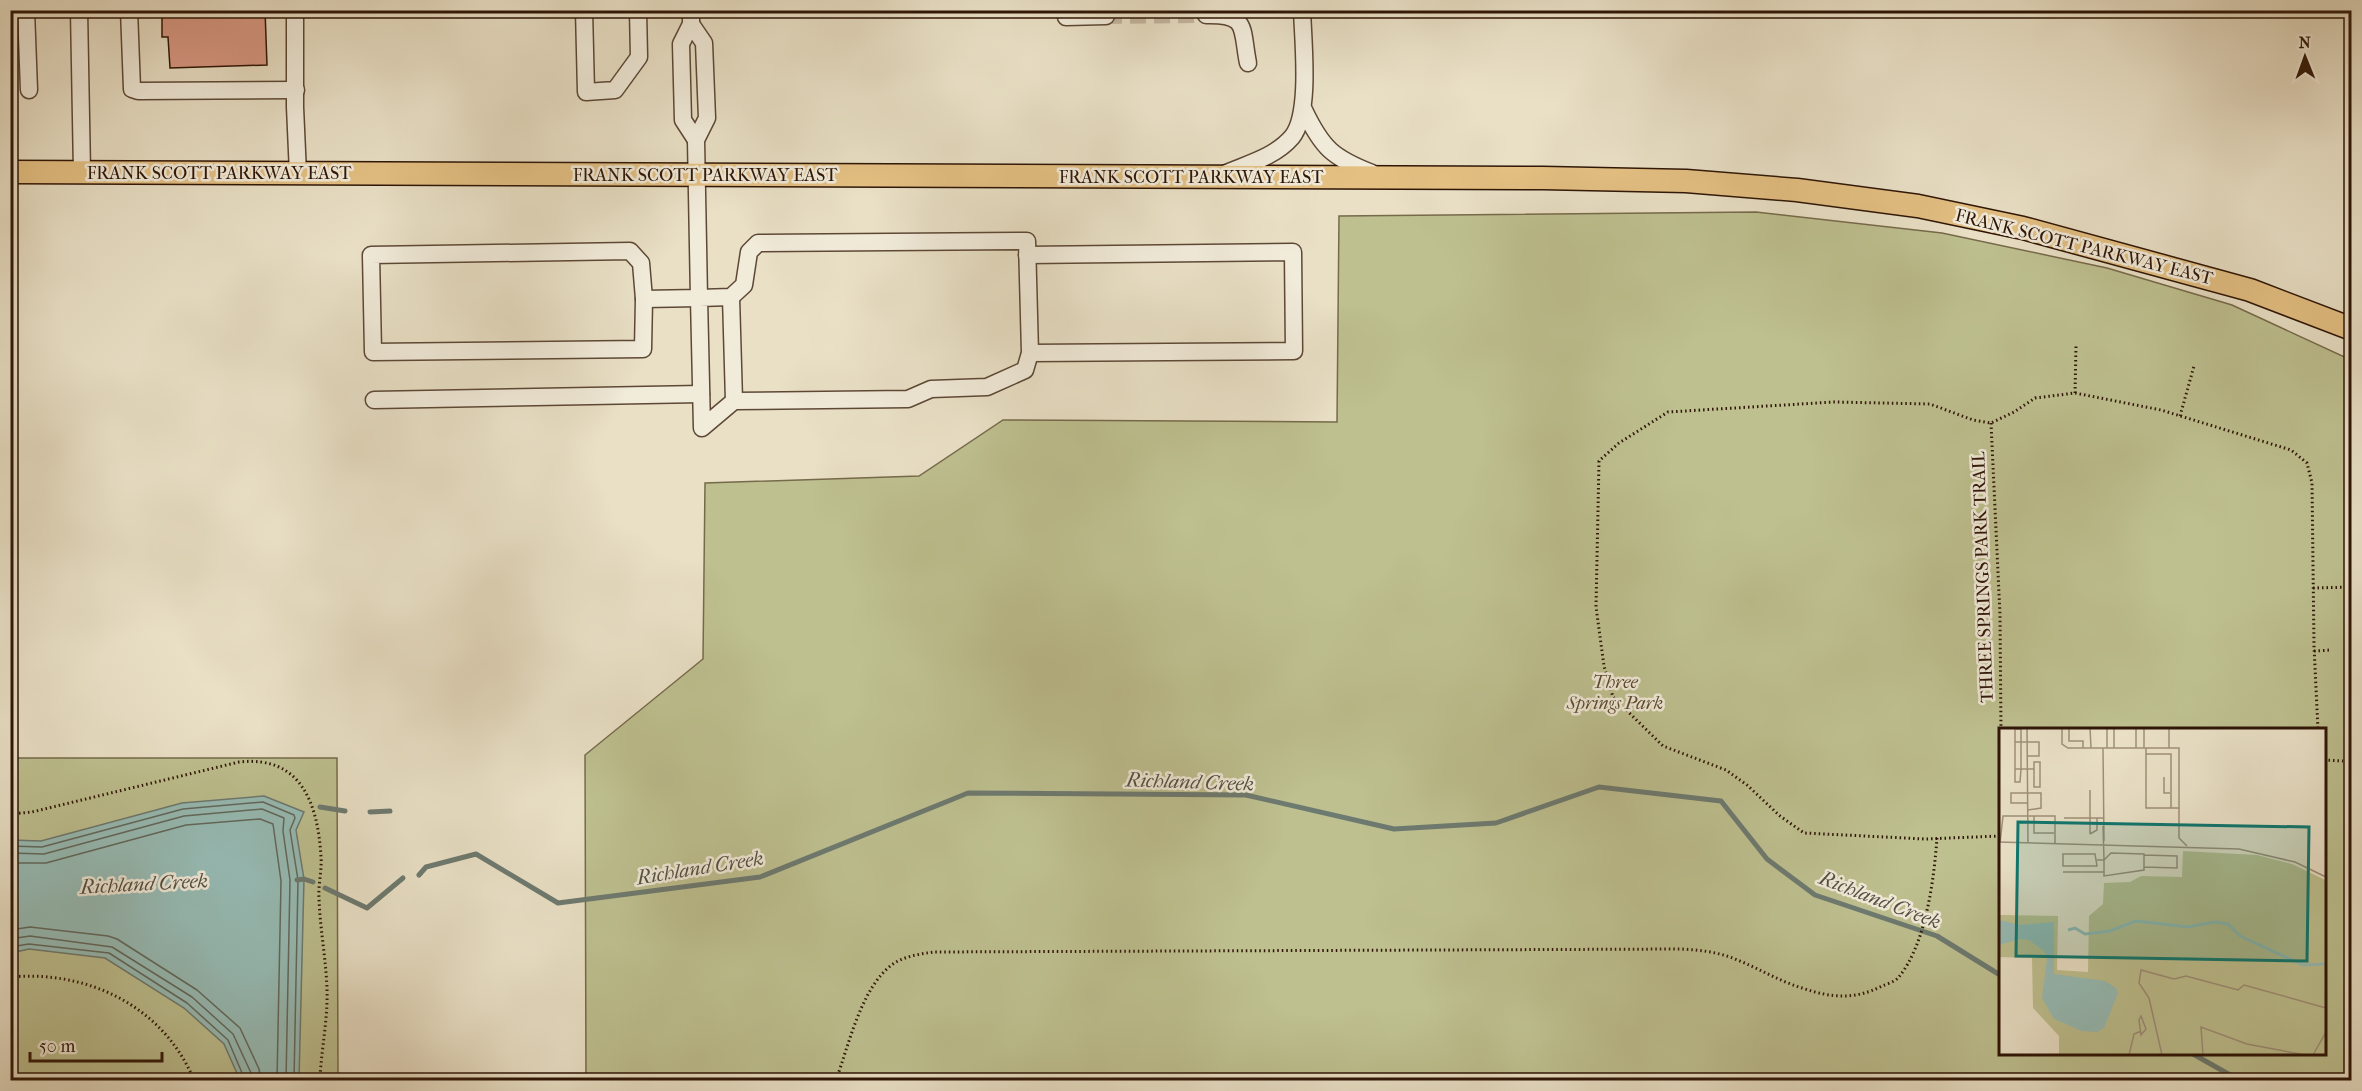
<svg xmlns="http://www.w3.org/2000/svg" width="2362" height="1091" font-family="'IM FELL French Canon',serif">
	<rect width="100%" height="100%" fill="#e9e0c6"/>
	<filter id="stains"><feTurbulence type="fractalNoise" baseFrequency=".00333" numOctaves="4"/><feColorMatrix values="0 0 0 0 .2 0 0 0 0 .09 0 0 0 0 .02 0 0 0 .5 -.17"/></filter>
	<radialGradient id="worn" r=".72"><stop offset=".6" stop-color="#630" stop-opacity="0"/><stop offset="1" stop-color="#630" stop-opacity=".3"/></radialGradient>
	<!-- green -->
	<g fill="#bec090" stroke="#766a4b" stroke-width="1.5" fill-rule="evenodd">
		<path d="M1756,212L1942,233L2107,268L2232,305L2351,360V1080H586L585,755L703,659L705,483L919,476L1003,420L1337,422L1339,216ZM2000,730H2324V1054H2000Z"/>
		<polygon points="10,758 337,758 338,1080 11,1080"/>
	</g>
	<!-- water -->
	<polygon fill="#97bdb7" stroke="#6d7a70" stroke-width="1.5" points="264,796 304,812 296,830 304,879 299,1080 240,1080 224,1044 184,1008 105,958 29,949 11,953 11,840 41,841 182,803"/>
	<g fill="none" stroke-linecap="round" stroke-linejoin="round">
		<!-- shore -->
		<g stroke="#62695e" stroke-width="1.5">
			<polyline points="10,846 42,847 183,809 263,802 294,815 295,818 290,830 298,880 294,1080"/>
			<polyline points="10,853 44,854 184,816 262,809 284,818 283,831 290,880 286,1080"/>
			<polyline points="10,863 46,863 186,825 260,819 273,824 281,881 277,1080"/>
			<polyline points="10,930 30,927 108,936 117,939 197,990 240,1028 259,1069 261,1080"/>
			<polyline points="10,939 30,936 112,947 192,997 233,1034 251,1073 252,1080"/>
			<polyline points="10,947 29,944 109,953 187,1003 228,1040 245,1080"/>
		</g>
		<!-- stream -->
		<g stroke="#6d7a70" stroke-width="5">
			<polyline points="320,807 345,811"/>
			<polyline points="370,812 390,811"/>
			<polyline points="419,875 426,867 476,854 558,903 760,877 968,793 1246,795 1394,829 1496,823 1599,787 1721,801 1767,859 1815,895 1937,936 2000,975"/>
			<polyline points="297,880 304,879 313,882"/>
			<polyline points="325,888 367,908 403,878"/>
			<polyline points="2193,1054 2239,1080"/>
		</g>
	</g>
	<!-- building -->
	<polygon fill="#d89883" stroke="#2e1506" stroke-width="1.5" points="162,10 265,10 267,65 170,68 168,37 162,37"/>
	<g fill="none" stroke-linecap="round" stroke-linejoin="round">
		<!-- minor-tunnel -->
		<polyline stroke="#c4b7a0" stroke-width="16" stroke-dasharray="16 8" stroke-linecap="butt" points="1106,16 1206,15"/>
		<!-- minor casing -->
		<g stroke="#5d4836" stroke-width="19">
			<g id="minor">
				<polyline points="26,10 29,90"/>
				<polyline points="79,10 82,172"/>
				<polyline points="129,10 132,89 138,91 296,90"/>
				<polyline points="295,10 295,107 298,174"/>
				<polyline points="584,10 586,92 615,90 639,57 638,10"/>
				<polyline points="691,10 691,24 681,44 683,120 696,140"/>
				<path d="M1206,15C1249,14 1241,28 1248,63"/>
				<polyline points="1066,17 1106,16"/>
				<path d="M1304,110C1322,148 1333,158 1372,173"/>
				<path d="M1224,174C1247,164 1275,157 1292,137C1311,114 1303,41 1302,10"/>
				<polygon points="1027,241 1030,353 1025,370 987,387 931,389 908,399 734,401 702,428 699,298 731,297 744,285 749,252 758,243"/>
				<polygon points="630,251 641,263 644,299 643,349 373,352 371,255"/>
				<polyline points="1027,255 1293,252 1294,351 1030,353"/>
				<polyline points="731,297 734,401"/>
				<polyline points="644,299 699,298 696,140 707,118 704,43 691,24"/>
				<polyline points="374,400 701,394"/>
			</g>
		</g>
		<!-- major casing -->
		<g stroke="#2e1506" stroke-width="25">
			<polyline id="major" points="10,172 1543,178 1686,181 1797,190 1918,206 2023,228 2250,290 2352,329"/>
		</g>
		<!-- path -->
		<g stroke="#2e1506" stroke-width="3" stroke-dasharray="1.5 3" stroke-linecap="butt">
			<polyline points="2075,393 2076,345"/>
			<polyline points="2180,416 2194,366"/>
			<polyline points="1991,423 2000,615 2001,730"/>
			<polyline points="2313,588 2352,587"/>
			<polyline points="2314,651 2331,650"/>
			<polyline points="2324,760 2343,761"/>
			<path d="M10,814L32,812L239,762C302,755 318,805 321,857C322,871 318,885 319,898C320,929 326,959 327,989C328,1020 321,1050 320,1080"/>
			<polyline points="2000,836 1925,839 1804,833 1780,816 1747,785 1726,770 1663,746 1613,697 1604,666 1596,607 1599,461 1619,443 1668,412 1834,402 1930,404 1973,420 1991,423 2014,412 2035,398 2075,393 2161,410 2291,450 2307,463 2312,483 2314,646 2318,730"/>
			<path d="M10,977C88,970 163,1006 194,1080"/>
			<path d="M836,1080C849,1045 861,987 893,964C905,956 920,954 934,952L1681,949C1700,950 1718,952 1735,959C1758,968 1779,981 1802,988C1831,998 1855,1000 1882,986C1887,984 1894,982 1898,978C1926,945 1934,879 1937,838"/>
		</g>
		<!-- minor -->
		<use href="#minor" stroke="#f1ebda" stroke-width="16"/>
		<!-- major -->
		<use href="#major" stroke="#e4c083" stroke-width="22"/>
	</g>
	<g text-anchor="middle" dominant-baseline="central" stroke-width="5" stroke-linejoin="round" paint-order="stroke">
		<!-- street labels -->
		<g font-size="18" fill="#2e1506" stroke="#f1ebda">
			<text x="219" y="173">FRANK SCOTT PARKWAY EAST</text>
			<text x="705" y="175">FRANK SCOTT PARKWAY EAST</text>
			<text x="1191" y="177">FRANK SCOTT PARKWAY EAST</text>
			<text transform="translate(2084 247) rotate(14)">FRANK SCOTT PARKWAY EAST</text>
			<text transform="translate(1983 577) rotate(-92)">THREE SPRINGS PARK TRAIL</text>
		</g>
		<!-- park labels -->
		<g font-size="18" font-style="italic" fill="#59482f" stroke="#f1ebda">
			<text x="1615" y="682">Three<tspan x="1615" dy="21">Springs Park</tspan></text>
		</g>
		<!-- water labels -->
		<g font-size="20" font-style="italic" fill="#535044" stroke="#f1ebda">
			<text transform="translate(1190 782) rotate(2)">Richland Creek</text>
			<text transform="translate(700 868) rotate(-9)">Richland Creek</text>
			<text transform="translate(144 884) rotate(-3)">Richland Creek</text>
			<text transform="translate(1880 900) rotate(21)">Richland Creek</text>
		</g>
	</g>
	<!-- overview -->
	<g transform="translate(1999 728)">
		<rect width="327" height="327" fill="#e9e0c6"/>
		<path d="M184,123L258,127L293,136L326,152L327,327H60V308L34,280L33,230L0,229V187L59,188L58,242L89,244L90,188L104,176L105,155L131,154L142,148L183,149Z" fill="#bec090"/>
		<path d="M0,192L22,197L55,194V246L106,253L117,260L119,265L105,300L98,304L83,303L55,291L43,270L48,231L45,223L30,212L21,211L0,217Z" fill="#97bdb7"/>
		<path fill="none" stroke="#97bdb7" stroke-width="3" d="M69,202L76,200L86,206L111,203L137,193L189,199L215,194L229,196L241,208L304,237L327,236"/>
		<path fill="none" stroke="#9e8f79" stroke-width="1.5" d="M28,0L29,115M63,0V16L69,20H180V110L188,118M70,0V13H84V20M91,0L92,20M145,0V20M16,14V1H22V41L21,54H16V41H35V34H41V59H35V41M104,20L105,113M108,20V0M115,20V0M137,20V0M147,20V80H180M170,20V0M147,26H172V80M16,41V14H40V28H29M165,49V65H171M91,62V106M29,75H12V65H42V80L29,82M35,88V105H55M65,90H104M91,106L98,102V90M0,114L240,121L296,134L327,149M1,115L4,88H56V115M112,125L145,126V142L105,148V132ZM64,126H96L98,138H64ZM145,127L178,128V140L145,139M98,132H105L104,98M64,144H105M142,288L147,301L142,307L140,292ZM130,327L135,306L142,303M163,327L150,270L140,255L142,242L175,251L187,248L239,262L245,257L327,280M204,327L202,299L248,316L306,327M314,327L327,304"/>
		<path fill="#0f766e" fill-opacity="0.15" stroke="#0f766e" stroke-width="3" d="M19,94L310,99L308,233L17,228Z"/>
		<rect width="327" height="327" fill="none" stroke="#2e1506" stroke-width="3"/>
	</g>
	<!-- margin -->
	<rect width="2362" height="1091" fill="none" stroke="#e9e0c6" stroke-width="36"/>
	<rect x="12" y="12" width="2338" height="1067" fill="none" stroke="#2e1506" stroke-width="3"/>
	<rect x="18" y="18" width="2326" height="1055" fill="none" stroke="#2e1506" stroke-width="1.5"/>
	<!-- north arrow -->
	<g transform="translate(2305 57) rotate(359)" stroke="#f1ebda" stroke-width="4.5" paint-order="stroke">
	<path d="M0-4.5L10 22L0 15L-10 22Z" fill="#2e1506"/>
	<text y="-9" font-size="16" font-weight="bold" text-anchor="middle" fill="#2e1506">N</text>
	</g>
	<!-- scale -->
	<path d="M30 1052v9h132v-9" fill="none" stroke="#2e1506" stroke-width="3"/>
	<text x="39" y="1052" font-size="18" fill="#2e1506" stroke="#f1ebda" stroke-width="4.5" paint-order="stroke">50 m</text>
	<rect width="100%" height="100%" filter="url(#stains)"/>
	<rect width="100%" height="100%" fill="url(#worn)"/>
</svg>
